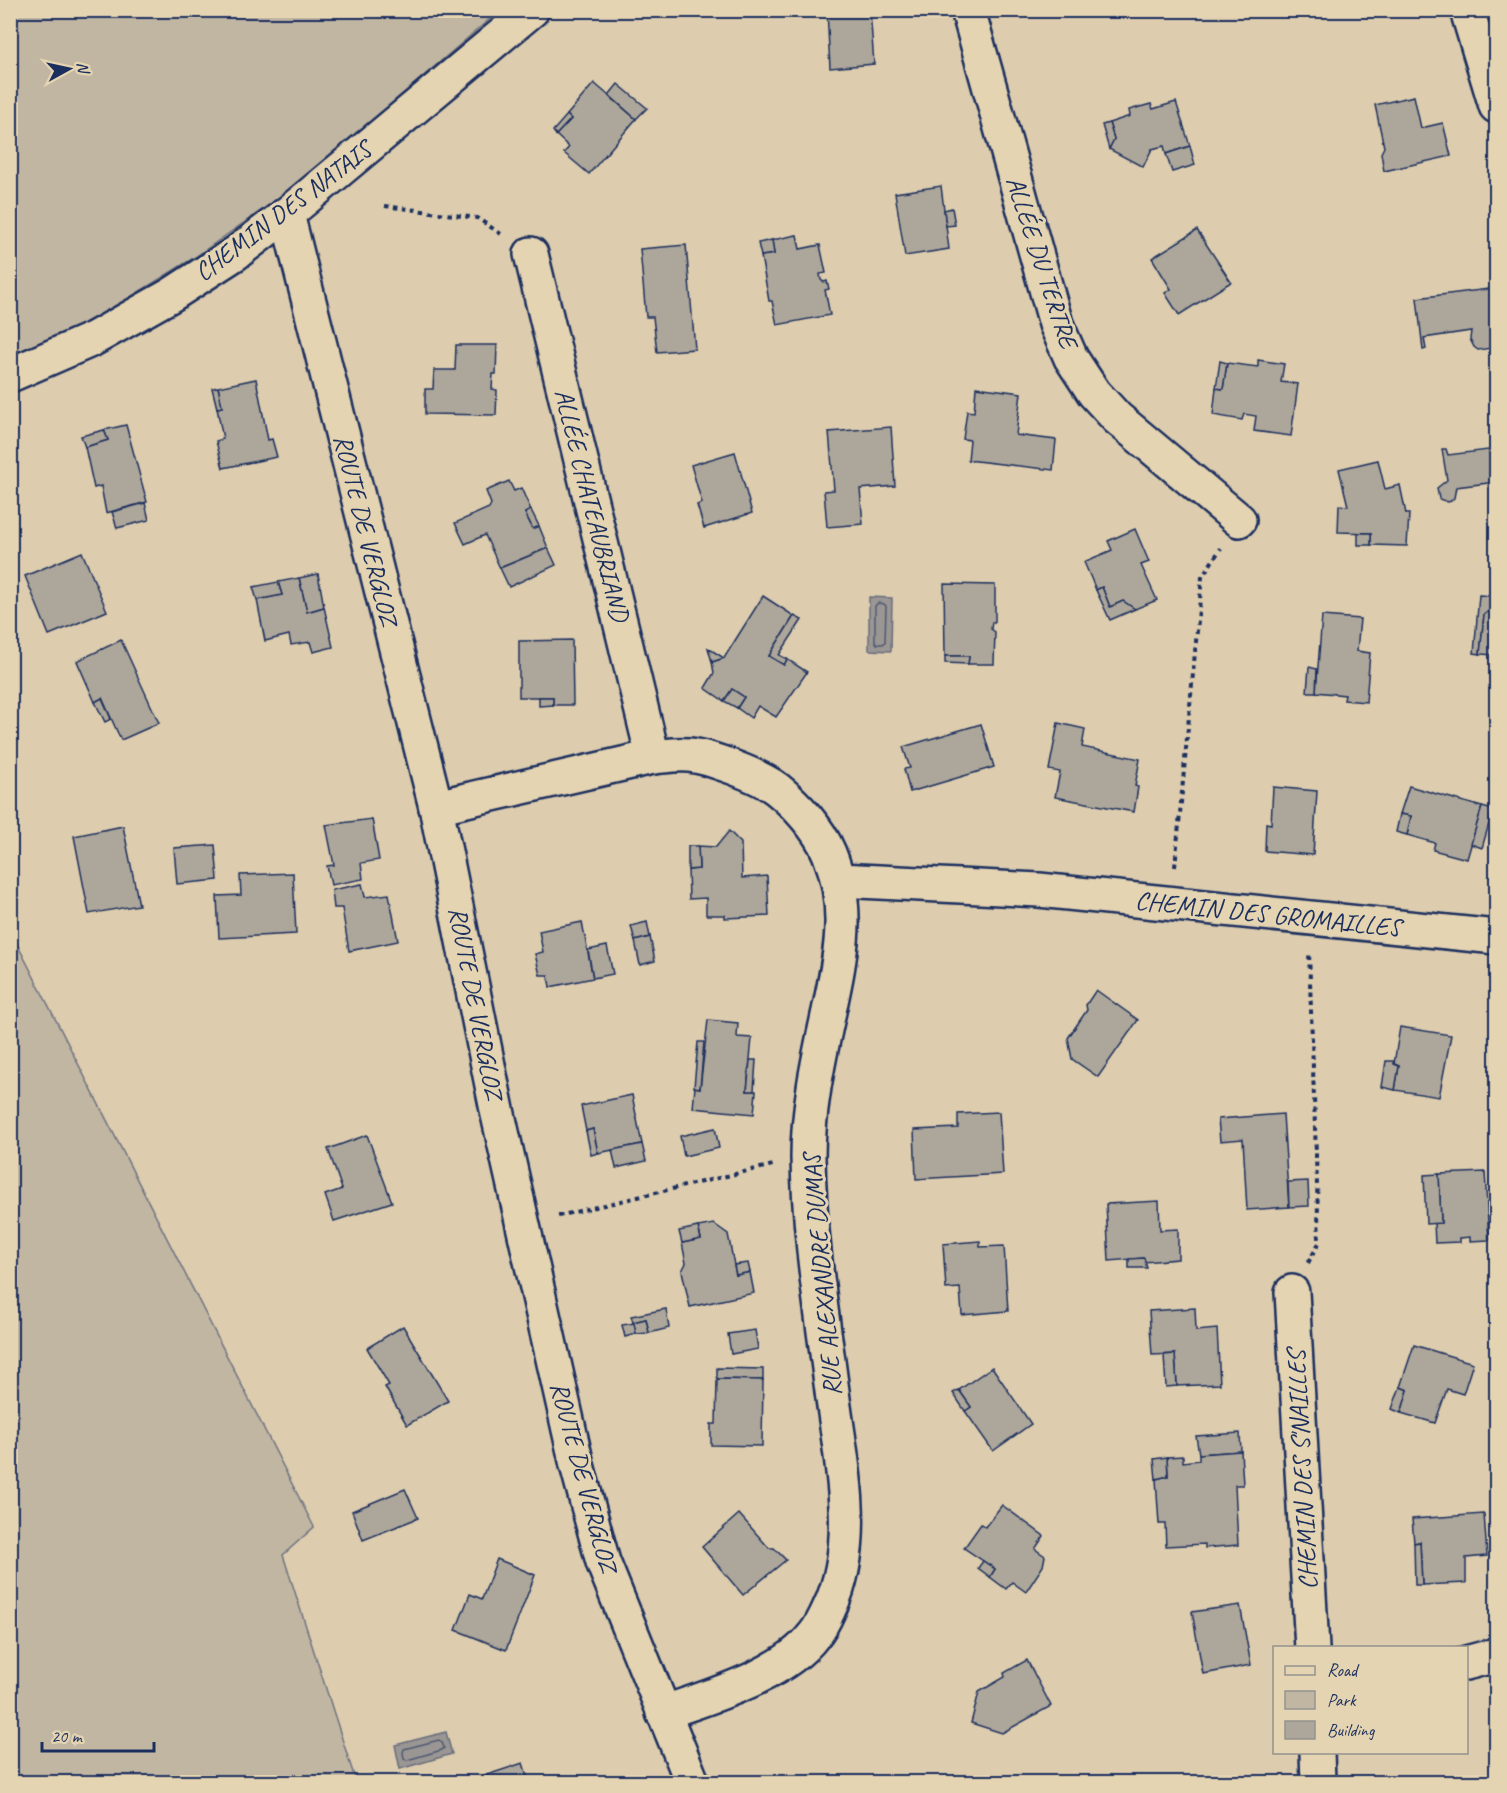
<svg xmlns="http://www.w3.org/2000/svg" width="1507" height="1793" font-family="Caveat,sans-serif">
	<rect width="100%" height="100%" fill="#ddcdae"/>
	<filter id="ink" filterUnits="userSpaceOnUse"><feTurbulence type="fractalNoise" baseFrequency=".0167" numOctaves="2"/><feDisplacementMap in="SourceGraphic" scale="12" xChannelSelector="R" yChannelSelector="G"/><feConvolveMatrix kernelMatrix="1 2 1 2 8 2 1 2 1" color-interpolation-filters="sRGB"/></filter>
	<g filter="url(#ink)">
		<!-- green -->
		<g fill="#c1b6a2" stroke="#6e7280" stroke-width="1.5">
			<polygon points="11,11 499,11 293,188 195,257 97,318 11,355"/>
			<polygon points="10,930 314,1527 283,1555 356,1782 11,1782"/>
		</g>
		<!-- water -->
		<g fill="#9a9693" stroke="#676d7e" stroke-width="1.5">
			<polygon points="869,597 892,598 891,651 869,650"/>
			<polygon points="446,1732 452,1754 400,1769 395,1745"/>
		</g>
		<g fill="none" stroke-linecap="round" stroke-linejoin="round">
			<!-- shore -->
			<g stroke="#4e5873" stroke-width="1.5">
				<polygon points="878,603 884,604 886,606 885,642 883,644 877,644 875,641 875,606"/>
				<polygon points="439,1740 442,1742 444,1748 442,1750 407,1760 404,1759 403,1752 404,1749"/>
			</g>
		</g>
		<!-- building -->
		<g fill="#ada69a" stroke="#1b2f5e" stroke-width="1.5">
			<polygon points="827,10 870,10 874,64 830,68"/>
			<polygon points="594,83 636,119 589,174 564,153 569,147 556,135 571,119 567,115"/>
			<polygon points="618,84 647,108 636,119 609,95"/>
			<polygon points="1414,96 1421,128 1443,123 1451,156 1384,171 1381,153 1384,147 1375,105"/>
			<polygon points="1176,102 1190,146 1166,154 1164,146 1152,149 1143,167 1109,149 1114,139 1109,123 1130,116 1129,110 1151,104 1153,109"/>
			<polygon points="567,115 571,119 556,135 553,131"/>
			<polygon points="1109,123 1114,139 1109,149 1102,125"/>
			<polygon points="1190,146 1195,165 1172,172 1166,154"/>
			<polygon points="941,186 949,249 905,256 895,193"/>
			<polygon points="952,208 955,225 946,226 944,210"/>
			<polygon points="1197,230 1231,282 1179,315 1165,293 1171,289 1152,258"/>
			<polygon points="797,235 800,249 820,245 826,273 820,274 821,280 824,282 827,281 829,289 825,290 830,315 777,325 772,301 769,301 761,256 774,254 772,240"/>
			<polygon points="772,240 774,254 761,256 758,243"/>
			<polygon points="686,245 695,349 657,352 653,317 646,317 640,249"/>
			<polygon points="1496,288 1496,360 1493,360 1491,348 1478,350 1474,347 1470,339 1471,331 1424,338 1426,349 1423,350 1417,298"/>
			<polygon points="456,345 497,345 496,374 493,374 492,389 497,390 496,415 425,414 425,389 433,389 434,370 455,370"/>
			<polygon points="1258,360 1284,364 1281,382 1298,384 1291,436 1254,431 1256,416 1244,414 1242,420 1213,415 1216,388 1223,389 1227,363 1258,367"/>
			<polygon points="1220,361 1227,363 1223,389 1216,388"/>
			<polygon points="256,379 268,440 272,439 277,457 223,468 216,441 223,439 217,408 222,407 218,387"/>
			<polygon points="218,387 222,407 217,408 212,388"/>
			<polygon points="976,387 1021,393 1016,435 1056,440 1053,470 968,460 970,440 963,439 967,411 974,412"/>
			<polygon points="126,425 147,502 106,513 101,486 94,488 85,447 108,440 104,430"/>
			<polygon points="891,427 895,486 860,489 863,524 827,527 824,491 834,490 829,432"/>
			<polygon points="104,430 108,440 85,447 81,436"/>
			<polygon points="1442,449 1446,449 1448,455 1496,449 1496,482 1456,487 1454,498 1451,501 1448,502 1439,499 1437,488 1447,480"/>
			<polygon points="735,452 752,513 704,528 697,505 702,503 691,465"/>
			<polygon points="1378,460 1385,489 1400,485 1406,514 1409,514 1407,546 1371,545 1371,533 1338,532 1339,505 1348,506 1339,469"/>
			<polygon points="509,481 514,491 521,488 531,510 525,513 533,529 539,526 548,548 500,568 485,535 465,544 455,523 489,508 491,504 486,491"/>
			<polygon points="145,503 149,520 117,528 112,512"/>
			<polygon points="531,510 539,526 533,529 525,513"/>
			<polygon points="1135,529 1149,562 1141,565 1157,600 1135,609 1123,601 1110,607 1102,587 1096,590 1084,562 1112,550 1108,541"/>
			<rect x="1358" y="533" width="13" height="12"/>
			<polygon points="548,548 556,565 509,587 500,568"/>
			<polygon points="82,552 107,611 49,635 25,576"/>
			<polygon points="318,574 324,607 307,612 299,578"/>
			<polygon points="299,578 307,612 324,607 333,647 313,652 310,642 291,645 289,635 265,641 257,600 282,595 278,582"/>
			<polygon points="278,582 282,595 257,600 253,587"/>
			<polygon points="944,584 995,585 995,622 992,622 991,629 995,632 994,664 968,664 969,656 945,656"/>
			<polygon points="1102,587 1110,607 1123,601 1135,609 1110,620 1096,590"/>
			<polygon points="1479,595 1492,596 1490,610 1484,615 1480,654 1474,653"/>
			<polygon points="763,596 794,616 769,656 784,665 787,659 807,672 776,717 758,706 751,718 737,708 744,697 732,689 724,701 705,688 714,673 712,662 724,658"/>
			<polygon points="1492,596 1496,597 1496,655 1480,654 1484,615 1490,610"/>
			<polygon points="794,616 802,620 779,655 787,659 784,665 769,656"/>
			<polygon points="1322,616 1360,619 1357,651 1370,653 1366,702 1344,700 1345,695 1316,692"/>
			<polygon points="121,640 159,723 121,740 102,698 95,702 77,661"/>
			<polygon points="572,640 573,705 553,705 553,697 519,697 519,641"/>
			<polygon points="708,648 724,658 712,662"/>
			<polygon points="945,656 969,656 968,664 945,663"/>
			<polygon points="1309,667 1317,669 1316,692 1307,692"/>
			<polygon points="732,689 744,697 737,708 724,701"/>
			<polygon points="539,697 553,697 553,705 539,706"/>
			<polygon points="102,698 111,719 105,722 95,702"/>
			<polygon points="1058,723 1085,729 1082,747 1140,759 1135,786 1138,787 1134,812 1055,797 1060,772 1049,770"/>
			<polygon points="981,724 994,767 910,792 904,769 910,768 903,747"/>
			<polygon points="1409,786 1482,807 1467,859 1433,850 1435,843 1407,835 1411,816 1400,814"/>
			<polygon points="1273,787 1317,791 1313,855 1265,851 1266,823 1271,824"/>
			<polygon points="1482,807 1493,810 1482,848 1471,844"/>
			<polygon points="1400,814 1411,816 1407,835 1396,832"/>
			<polygon points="372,819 379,860 361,863 363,879 331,885 327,866 334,865 326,825"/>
			<polygon points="123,826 139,905 89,914 74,836"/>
			<polygon points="729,831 741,843 742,878 767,876 769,916 725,918 725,915 706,915 706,898 689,899 688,870 699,869 698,846 716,847"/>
			<polygon points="215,845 218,880 177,884 174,848"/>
			<polygon points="688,846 698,846 699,869 688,870"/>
			<polygon points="293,873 296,934 219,938 217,896 241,895 240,875"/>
			<polygon points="362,884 365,897 389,894 398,941 349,951 342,908 334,908 332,890"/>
			<polygon points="582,922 593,978 550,987 548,975 540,975 535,954 543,952 539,931"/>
			<polygon points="647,922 650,937 635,941 631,926"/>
			<polygon points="650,937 655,961 640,965 635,941"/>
			<polygon points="607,946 613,974 593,978 588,950"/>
			<polygon points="1096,990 1138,1020 1098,1077 1072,1059 1068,1038 1087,1010 1086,1005"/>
			<polygon points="708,1020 738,1023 737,1037 752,1038 747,1091 756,1091 754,1114 693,1108 695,1087 700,1088"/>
			<polygon points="1400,1027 1451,1035 1439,1097 1395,1090 1399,1066 1394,1064"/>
			<polygon points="698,1042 704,1042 700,1088 694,1087"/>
			<polygon points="750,1060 756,1060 754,1091 747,1091"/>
			<polygon points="1386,1061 1394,1061 1394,1064 1399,1066 1395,1090 1382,1087"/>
			<polygon points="632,1095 642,1144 598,1153 593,1129 586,1131 581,1106"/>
			<polygon points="999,1112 1003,1174 916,1179 914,1130 958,1128 958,1114"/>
			<polygon points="1283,1114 1289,1207 1247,1210 1243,1139 1220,1141 1218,1119"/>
			<polygon points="715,1128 719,1148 684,1156 680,1136"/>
			<polygon points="593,1129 598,1153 591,1155 586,1131"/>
			<polygon points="367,1135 392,1202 334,1221 325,1195 342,1189 328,1149"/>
			<polygon points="642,1144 646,1161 616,1168 612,1150"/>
			<polygon points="1485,1172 1489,1240 1470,1241 1470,1237 1460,1238 1460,1242 1435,1243 1434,1223 1441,1223 1439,1174"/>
			<polygon points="1439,1174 1441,1223 1426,1224 1424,1175"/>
			<polygon points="1308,1181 1309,1206 1289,1207 1288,1182"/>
			<polygon points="1159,1201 1160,1230 1178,1229 1178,1259 1144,1262 1144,1258 1109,1261 1106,1204"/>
			<polygon points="714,1224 728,1234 736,1275 750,1272 754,1293 690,1307 682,1271 686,1263 682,1243 701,1239 698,1227"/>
			<polygon points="698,1227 701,1239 682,1243 679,1231"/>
			<polygon points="980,1241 980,1247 1004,1246 1008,1311 962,1315 960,1288 946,1289 943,1244"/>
			<polygon points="1144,1258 1147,1268 1129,1268 1129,1259"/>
			<polygon points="748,1263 750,1272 736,1275 734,1265"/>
			<polygon points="1195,1308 1196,1331 1217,1329 1220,1384 1177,1386 1175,1354 1152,1355 1149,1311"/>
			<polygon points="666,1309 669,1328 649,1333 646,1319 633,1322 631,1316"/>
			<polygon points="646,1319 649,1333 636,1334 633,1322"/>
			<polygon points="634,1323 636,1334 625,1337 622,1325"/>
			<polygon points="403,1326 448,1401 407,1425 385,1387 389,1385 367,1348"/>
			<polygon points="755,1330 758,1349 731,1354 728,1334"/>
			<polygon points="1414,1345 1473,1363 1463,1394 1447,1389 1435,1423 1401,1413 1408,1390 1400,1387"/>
			<polygon points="1175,1354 1177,1386 1166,1387 1164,1355"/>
			<polygon points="992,1367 1031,1424 993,1451 965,1411 971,1407 959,1390"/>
			<polygon points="717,1368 763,1369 763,1380 717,1379"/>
			<polygon points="717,1379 763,1380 762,1446 711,1445 711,1424 716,1424"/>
			<polygon points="1400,1387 1408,1390 1401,1413 1392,1409"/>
			<polygon points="959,1390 971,1407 965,1411 953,1393"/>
			<polygon points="1240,1433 1241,1451 1199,1454 1196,1436"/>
			<polygon points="1241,1451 1243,1485 1235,1485 1238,1545 1205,1548 1205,1544 1166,1546 1165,1524 1159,1524 1156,1479 1168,1476 1167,1457 1183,1456 1183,1462 1199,1460 1199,1454"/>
			<polygon points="1167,1457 1168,1476 1156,1479 1154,1459"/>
			<polygon points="405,1489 418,1518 363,1540 352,1511"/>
			<polygon points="1002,1505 1044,1536 1035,1549 1045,1556 1043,1566 1026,1592 1012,1582 1006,1589 990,1577 995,1569 964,1548 981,1524 985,1527"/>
			<polygon points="739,1514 769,1548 774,1548 786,1560 743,1595 702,1547"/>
			<polygon points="1484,1514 1487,1556 1466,1558 1466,1583 1422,1585 1420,1542 1414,1543 1412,1519"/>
			<polygon points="1420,1542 1422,1585 1415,1585 1414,1543"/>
			<polygon points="497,1559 535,1575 506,1650 456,1630 470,1594 482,1599"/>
			<polygon points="983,1561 995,1569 990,1577 978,1568"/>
			<polygon points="1240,1605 1251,1665 1203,1674 1192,1612"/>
			<polygon points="1027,1660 1051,1706 1002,1733 971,1723 979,1692 1005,1677 1004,1673"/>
			<polygon points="523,1763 529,1782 483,1782 481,1777"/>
		</g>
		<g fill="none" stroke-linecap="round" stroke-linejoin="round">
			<!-- street casing -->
			<g stroke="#1b2f5e" stroke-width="38">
				<g id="street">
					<polyline points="968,10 1056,324 1071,358 1094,393 1117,418 1239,520"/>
					<polyline points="1467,10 1496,106"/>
					<polyline points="287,214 436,807 497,1110 577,1465 603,1562 692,1782"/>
					<polyline points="531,254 653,757"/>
					<path d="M436,807L653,757C665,756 677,754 689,755C710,757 760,776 777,789C797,805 819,829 829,853C852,909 840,959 828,1016C818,1062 808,1109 808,1157C809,1238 823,1319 833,1399C842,1467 860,1544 829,1609C825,1618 820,1628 814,1635C783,1676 710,1696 663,1713"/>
					<polyline points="839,880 1039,890 1496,937"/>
					<polyline points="1292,1292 1312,1648"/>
					<polyline points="1466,1663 1496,1655"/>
					<polyline points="1317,1752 1318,1782"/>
				</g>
			</g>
			<!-- secondary casing -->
			<g stroke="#1b2f5e" stroke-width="38">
				<polyline id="secondary" points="10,375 93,339 171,295 236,253 287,214 532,10"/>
			</g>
			<!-- path -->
			<g stroke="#1b2f5e" stroke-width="4" stroke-dasharray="4.5 4.5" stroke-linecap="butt">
				<polyline points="385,206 477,218 501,234"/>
				<polyline points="1175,867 1202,577 1221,548"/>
				<polyline points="558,1216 773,1165"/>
				<polyline points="1308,1263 1319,1243 1309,952"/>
			</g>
			<!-- street -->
			<use href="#street" stroke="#e5d4b1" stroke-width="33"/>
			<!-- secondary -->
			<use href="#secondary" stroke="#e5d4b1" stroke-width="33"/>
		</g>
	</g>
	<g text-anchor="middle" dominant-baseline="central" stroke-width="6" stroke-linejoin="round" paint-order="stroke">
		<!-- street labels -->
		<g font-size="26" fill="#1b2f5e" stroke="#e5d4b1">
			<text transform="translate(283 211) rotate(-37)">CHEMIN DES NATAIS</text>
			<text transform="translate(1042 262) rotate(72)">ALLÉE DU TERTRE</text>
			<text transform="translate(592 505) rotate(76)">ALLÉE CHATEAUBRIAND</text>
			<text transform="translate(366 530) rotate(76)">ROUTE DE VERGLOZ</text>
			<text transform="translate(1268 914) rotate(6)">CHEMIN DES GROMAILLES</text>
			<text transform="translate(476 1003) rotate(79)">ROUTE DE VERGLOZ</text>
			<text transform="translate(822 1275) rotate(-95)">RUE ALEXANDRE DUMAS</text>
			<text transform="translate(1302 1470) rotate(-93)">CHEMIN DES S'NAILLES</text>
			<text transform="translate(584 1477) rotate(75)">ROUTE DE VERGLOZ</text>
		</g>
	</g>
	<!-- margin -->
	<rect width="1507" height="1793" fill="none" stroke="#e5d4b1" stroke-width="36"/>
	<rect x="18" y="18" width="1471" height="1757" fill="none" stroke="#1b2f5e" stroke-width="2" filter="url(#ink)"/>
	<!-- legend -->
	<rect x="1273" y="1646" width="195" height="108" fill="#e5d4b1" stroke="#949290" stroke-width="1.5"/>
	<rect x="1285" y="1666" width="30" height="9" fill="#e5d4b1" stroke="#949290" stroke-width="1.5"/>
	<text x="1327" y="1676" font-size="18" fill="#1b2f5e">Road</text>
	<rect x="1285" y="1691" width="30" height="18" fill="#c1b6a2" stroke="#949290" stroke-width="1.5"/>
	<text x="1327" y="1706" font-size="18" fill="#1b2f5e">Park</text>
	<rect x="1285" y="1721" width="30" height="18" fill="#ada69a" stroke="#949290" stroke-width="1.5"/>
	<text x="1327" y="1736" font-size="18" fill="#1b2f5e">Building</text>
	<!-- north arrow -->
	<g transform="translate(69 69) rotate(82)" stroke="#e5d4b1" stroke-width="4.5" paint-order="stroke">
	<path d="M0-4.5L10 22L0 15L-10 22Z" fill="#1b2f5e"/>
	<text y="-9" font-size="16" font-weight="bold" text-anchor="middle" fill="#1b2f5e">N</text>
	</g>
	<!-- scale -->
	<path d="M42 1742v9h112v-9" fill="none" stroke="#1b2f5e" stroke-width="3"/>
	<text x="51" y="1742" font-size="18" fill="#1b2f5e" stroke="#e5d4b1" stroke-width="4.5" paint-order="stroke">20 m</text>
</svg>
